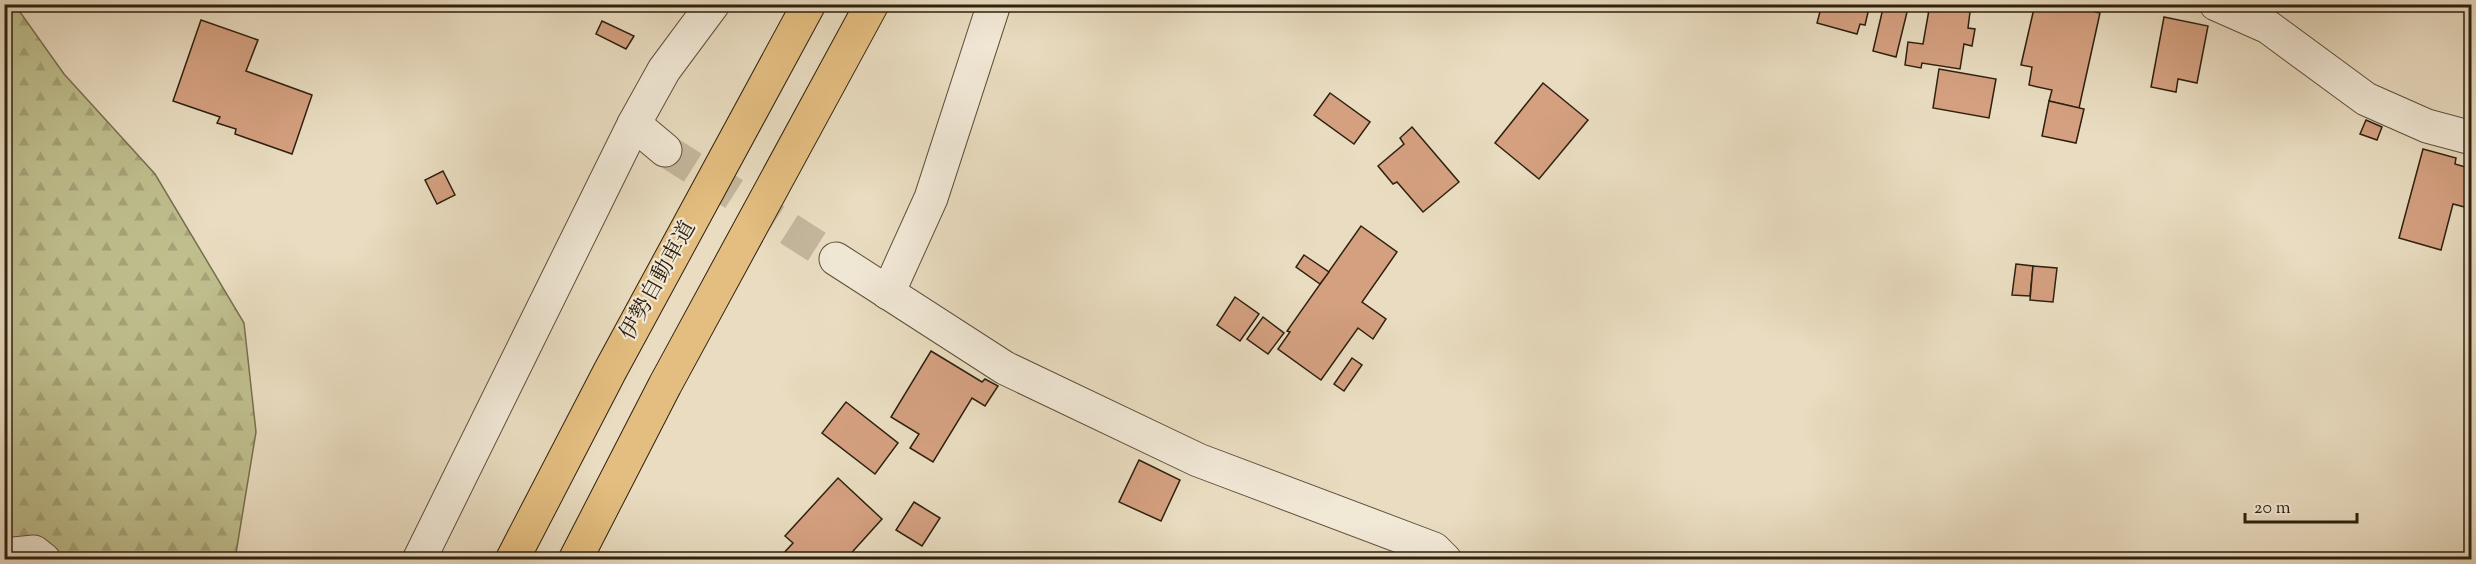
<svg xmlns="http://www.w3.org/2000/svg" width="2476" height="564" font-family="'Sorts Mill Goudy','Noto Serif JP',serif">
	<defs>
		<pattern id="forest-firs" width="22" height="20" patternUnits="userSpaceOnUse" patternTransform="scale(1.5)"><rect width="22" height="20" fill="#bfbe8d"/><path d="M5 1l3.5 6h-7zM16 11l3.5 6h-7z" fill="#a4a378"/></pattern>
	</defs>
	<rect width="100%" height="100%" fill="#e9dcc0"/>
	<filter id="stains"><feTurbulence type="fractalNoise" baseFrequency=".00333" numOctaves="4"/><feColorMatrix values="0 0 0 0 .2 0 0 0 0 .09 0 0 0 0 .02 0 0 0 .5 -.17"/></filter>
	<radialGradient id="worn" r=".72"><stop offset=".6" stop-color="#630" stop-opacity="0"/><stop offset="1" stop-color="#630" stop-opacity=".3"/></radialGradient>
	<!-- forest -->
	<polygon fill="url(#forest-firs)" stroke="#76704e" stroke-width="1.5" points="4,5 15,5 64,74 155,174 244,323 256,432 235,559 5,559"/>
	<!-- building -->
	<g fill="#d4a080" stroke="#2e210f" stroke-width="1.5">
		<polygon points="1822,4 1870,4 1865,25 1860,24 1857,34 1817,23"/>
		<polygon points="1884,4 1909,4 1896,57 1873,51"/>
		<polygon points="1930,4 1971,4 1968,28 1975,29 1972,46 1964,44 1960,69 1922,63 1921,68 1905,65 1908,42 1923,44"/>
		<polygon points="2035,4 2063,4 2100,13 2079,108 2049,101 2052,90 2029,85 2032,67 2021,65"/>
		<polygon points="2164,17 2208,26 2197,83 2178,79 2176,92 2151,87"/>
		<polygon points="201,20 258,40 246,71 312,95 292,154 235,134 236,129 217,123 220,117 173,101"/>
		<polygon points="602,21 634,36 626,49 596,34"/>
		<polygon points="1939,69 1996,79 1989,118 1933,108"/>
		<polygon points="1543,83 1588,120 1539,179 1495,143"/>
		<polygon points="1330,93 1370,122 1354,144 1314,115"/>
		<polygon points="2049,101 2084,109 2076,143 2042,136"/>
		<polygon points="2366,120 2382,127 2377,140 2360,134"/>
		<polygon points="1412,127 1459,182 1423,212 1397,182 1393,184 1378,166 1404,144 1400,138"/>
		<polygon points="2423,149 2456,158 2455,164 2472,169 2472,209 2453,204 2441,250 2399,238"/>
		<polygon points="443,171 455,195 437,204 425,180"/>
		<polygon points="1361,226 1397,252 1362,302 1386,319 1373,339 1358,328 1321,380 1278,349 1290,332 1287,331"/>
		<polygon points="1304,255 1329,272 1320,284 1296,267"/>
		<polygon points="2016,264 2033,266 2030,296 2012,295"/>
		<polygon points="2033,266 2057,268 2053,302 2030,300"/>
		<polygon points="1235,297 1259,314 1240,341 1217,325"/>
		<polygon points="1263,317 1284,333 1268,354 1247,339"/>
		<polygon points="931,351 982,382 985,379 998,386 985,406 972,398 933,462 910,448 919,434 891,417"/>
		<polygon points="1352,358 1362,365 1344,391 1334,384"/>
		<polygon points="846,402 898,443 875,474 822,433"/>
		<polygon points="1139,460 1180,480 1161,521 1119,502"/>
		<polygon points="838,478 882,519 845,560 788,560 782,555 793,543 785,536"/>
		<polygon points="914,502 940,518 922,546 896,530"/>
	</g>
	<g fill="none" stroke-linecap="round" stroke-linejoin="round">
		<!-- minor-tunnel -->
		<polyline stroke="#c4b79d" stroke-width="33" stroke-dasharray="33 16" stroke-linecap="butt" points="665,150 836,259"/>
		<!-- minor casing -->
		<g stroke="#5d503b" stroke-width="35">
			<g id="minor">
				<polyline points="2216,4 2268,27 2366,99 2427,126 2472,138"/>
				<polyline points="634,124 665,150"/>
				<polyline points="836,259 1005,368 1198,460 1434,549 1445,560"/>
				<polyline points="888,293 931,198 994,4"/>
				<polyline points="4,555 34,552 44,560"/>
				<polyline points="419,560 634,124 664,70 713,4"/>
			</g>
		</g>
		<!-- motorway casing -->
		<g stroke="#2e210f" stroke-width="35">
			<g id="motorway">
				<polyline points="512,560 610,371 809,4"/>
				<polyline points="575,560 665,385 872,4"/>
			</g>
		</g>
		<!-- minor -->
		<use href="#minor" stroke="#f1e8d6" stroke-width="33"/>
		<!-- motorway -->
		<use href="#motorway" stroke="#e4be80" stroke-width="33"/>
	</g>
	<g text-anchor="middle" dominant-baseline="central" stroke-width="4.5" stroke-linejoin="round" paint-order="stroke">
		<!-- street labels -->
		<g font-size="22" fill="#2e210f" stroke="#f1e8d6">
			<text transform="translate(659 281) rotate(-61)">伊勢自動車道</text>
		</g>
	</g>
	<!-- margin -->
	<rect width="2476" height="564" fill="none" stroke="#e9dcc0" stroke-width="24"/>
	<rect x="6" y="6" width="2464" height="552" fill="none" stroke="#2e210f" stroke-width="3"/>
	<rect x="12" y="12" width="2452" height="540" fill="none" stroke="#2e210f" stroke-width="1.5"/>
	<!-- scale -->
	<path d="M2245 513v9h112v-9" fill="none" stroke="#2e210f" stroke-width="3"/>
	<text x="2254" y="513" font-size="18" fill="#2e210f" stroke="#f1e8d6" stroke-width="4.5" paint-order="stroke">20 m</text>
	<rect width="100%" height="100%" filter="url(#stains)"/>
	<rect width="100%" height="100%" fill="url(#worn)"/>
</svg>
